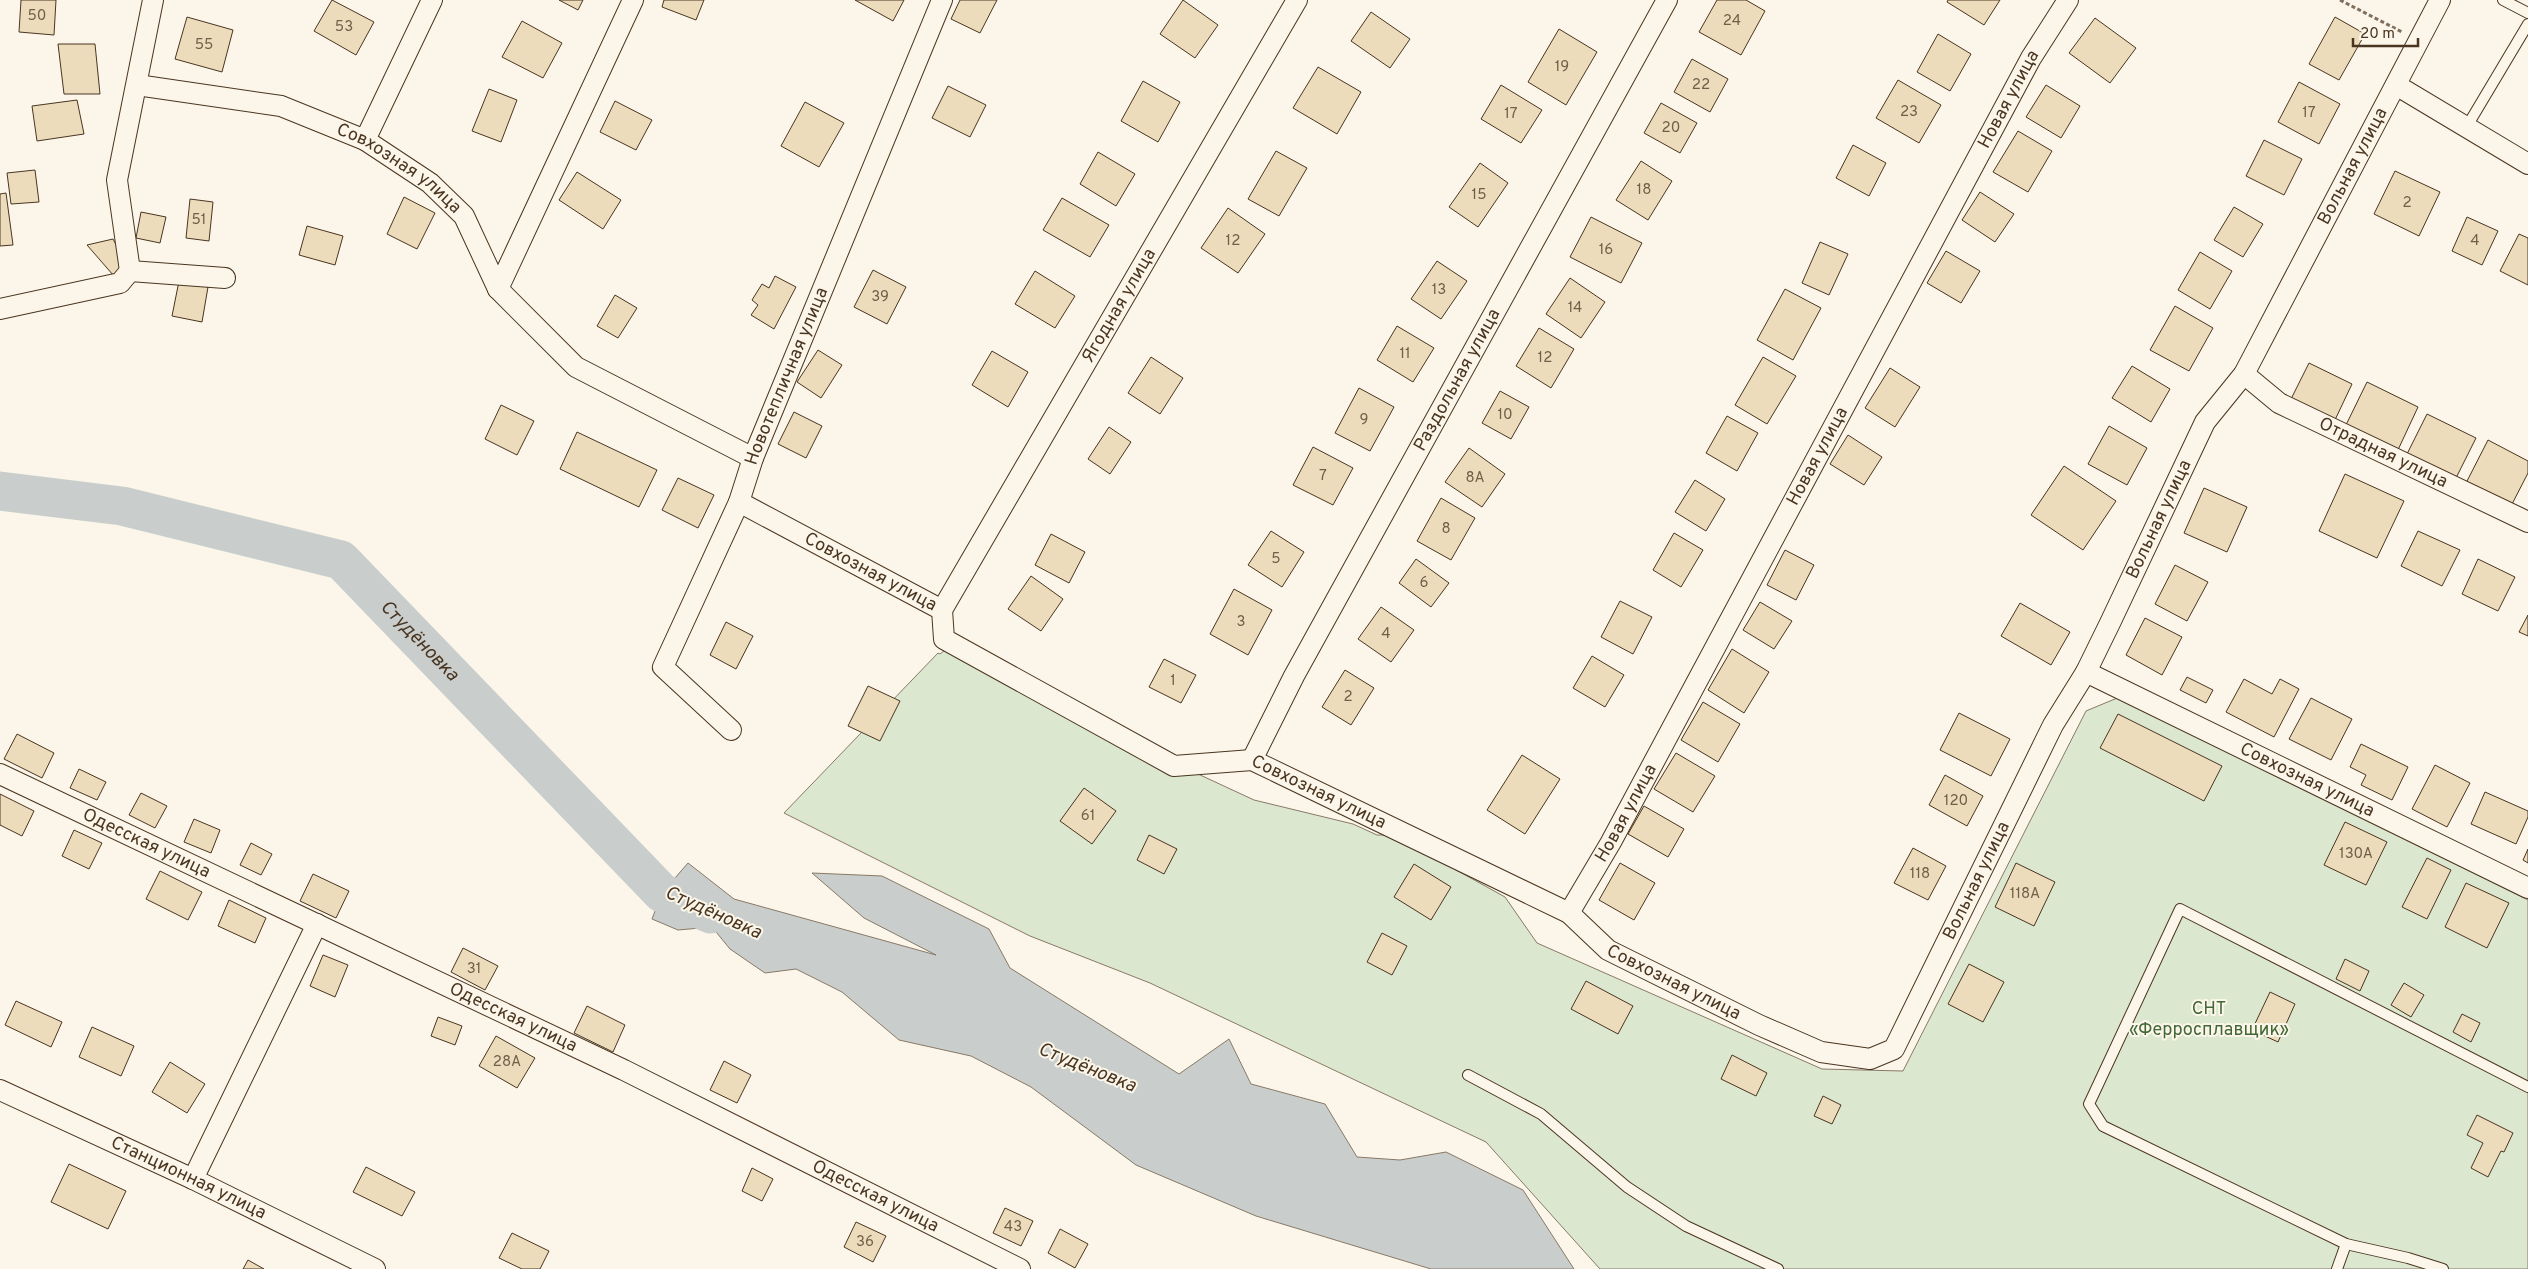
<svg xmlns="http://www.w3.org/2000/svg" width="2528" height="1269" font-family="Overpass,sans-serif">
	<rect width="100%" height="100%" fill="#fbf6e9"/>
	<!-- green -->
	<polygon fill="#dce7d0" stroke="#887966" points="945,650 1069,714 1254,800 1353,824 1377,835 1393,835 1505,897 1537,943 1822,1069 1903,1071 2086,711 2122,696 2528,900 2528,1269 1600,1269 1486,1142 1150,983 1030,936 784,813 938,653 940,654"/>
	<!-- water -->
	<polygon fill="#c9cecd" stroke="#887966" points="688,863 734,899 936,955 864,918 812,873 882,876 989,929 1010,968 1179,1074 1229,1039 1251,1084 1325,1104 1357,1157 1400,1160 1446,1152 1523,1190 1574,1269 1431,1269 1256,1216 1136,1165 1031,1087 971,1056 899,1040 842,992 796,969 765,973 730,949 712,927 678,930 652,919 662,893"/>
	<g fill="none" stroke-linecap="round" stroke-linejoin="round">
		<!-- river -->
		<path stroke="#c9cecd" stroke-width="39" id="s1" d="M0,491L122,506L341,560L662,893L711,914"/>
	</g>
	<!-- building -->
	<g fill="#ecdcbc" stroke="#4a3520">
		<polygon points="21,0 56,0 54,35 19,32"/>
		<polygon points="332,0 374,22 356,55 314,31"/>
		<polygon points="559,0 583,0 578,10"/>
		<polygon points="664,0 704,0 696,20 662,7"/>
		<polygon points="855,0 904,0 893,21"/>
		<polygon points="960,0 997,0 980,33 951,19"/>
		<polygon points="1183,0 1218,25 1195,58 1160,34"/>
		<polygon points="1717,0 1746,0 1765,11 1741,55 1699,32"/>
		<polygon points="1948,0 2000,0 1984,25 1947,2"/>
		<polygon points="1371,12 1410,39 1390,68 1351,41"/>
		<polygon points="187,17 233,30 222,72 175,59"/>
		<polygon points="2335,17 2365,34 2339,80 2309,64"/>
		<polygon points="2095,18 2136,48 2110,83 2069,53"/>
		<polygon points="522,21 562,43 543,78 502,57"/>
		<polygon points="1559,29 1597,52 1566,105 1528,82"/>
		<polygon points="1938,34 1971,54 1950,91 1917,72"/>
		<polygon points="58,44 95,44 100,94 64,94"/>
		<polygon points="1692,59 1728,79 1710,112 1674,92"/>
		<polygon points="1318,67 1361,92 1337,134 1293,108"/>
		<polygon points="1898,80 1941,105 1919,143 1876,118"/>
		<polygon points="1143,81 1180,102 1158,142 1121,121"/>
		<polygon points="2299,82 2340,104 2319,144 2278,122"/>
		<polygon points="1501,85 1542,110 1521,143 1481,119"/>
		<polygon points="2046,85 2080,106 2061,138 2026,117"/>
		<polygon points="948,86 986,105 970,137 932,118"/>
		<polygon points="489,89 517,100 501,142 472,131"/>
		<polygon points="77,100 84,134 37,141 32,106"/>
		<polygon points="615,101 652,120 636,150 600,132"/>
		<polygon points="805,102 844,123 819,167 781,146"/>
		<polygon points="1661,103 1697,123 1680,153 1644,133"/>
		<polygon points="2018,131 2052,151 2028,192 1993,172"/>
		<polygon points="2264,140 2302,159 2284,195 2246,176"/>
		<polygon points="1853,145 1886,163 1869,196 1836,178"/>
		<polygon points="1276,151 1307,168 1279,216 1248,199"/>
		<polygon points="1098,152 1135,174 1116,206 1080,184"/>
		<polygon points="1641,161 1672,181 1648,220 1616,200"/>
		<polygon points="1480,163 1508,183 1478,227 1449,207"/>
		<polygon points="35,170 39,202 11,204 7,173"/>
		<polygon points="2395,171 2440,192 2419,236 2374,214"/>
		<polygon points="577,172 621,200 603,229 559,200"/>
		<polygon points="1980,192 2014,214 1995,242 1962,220"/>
		<polygon points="6,193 13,245 0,246 0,194"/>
		<polygon points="404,197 435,213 417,249 387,234"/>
		<polygon points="1062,198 1109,225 1090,257 1043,230"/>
		<polygon points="190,199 213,202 209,241 186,238"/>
		<polygon points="2234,207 2263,224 2243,257 2214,240"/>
		<polygon points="1228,208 1265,234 1238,273 1201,248"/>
		<polygon points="141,212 166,217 160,243 136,238"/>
		<polygon points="1591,217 1642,243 1621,283 1570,257"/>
		<polygon points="2467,217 2498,231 2482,265 2452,251"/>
		<polygon points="307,226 343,236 335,265 299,255"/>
		<polygon points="2519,234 2528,238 2528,285 2500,271"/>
		<polygon points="113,239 130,271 120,283 87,245"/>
		<polygon points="1820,242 1848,254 1829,295 1802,283"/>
		<polygon points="1946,251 1980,271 1961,303 1927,283"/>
		<polygon points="2200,252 2232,271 2210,309 2178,290"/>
		<polygon points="1437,261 1467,281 1441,319 1411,299"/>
		<polygon points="873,270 906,287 887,324 854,307"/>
		<polygon points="1035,271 1075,296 1055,328 1015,304"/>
		<polygon points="775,276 796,287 774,329 751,315 758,305 752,300 762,284 769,288"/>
		<polygon points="1570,278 1605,302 1581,338 1546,314"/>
		<polygon points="179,281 208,287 202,322 172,316"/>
		<polygon points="1785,289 1821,308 1793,360 1757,340"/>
		<polygon points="615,295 637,308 618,338 597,326"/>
		<polygon points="2175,306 2213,328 2189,371 2150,350"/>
		<polygon points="1397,326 1434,348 1413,382 1377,360"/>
		<polygon points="1539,328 1574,349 1551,388 1516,366"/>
		<polygon points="818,350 842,365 821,398 797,382"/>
		<polygon points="992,351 1028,372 1008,407 972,385"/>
		<polygon points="1151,357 1183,378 1160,414 1128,393"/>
		<polygon points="1763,357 1796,376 1767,424 1735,405"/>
		<polygon points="2309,363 2352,384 2334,422 2290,401"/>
		<polygon points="2132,366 2170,389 2151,422 2112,398"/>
		<polygon points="1890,368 1920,387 1895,427 1865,408"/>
		<polygon points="2367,382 2418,407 2397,452 2345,427"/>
		<polygon points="1359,388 1394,407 1370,451 1335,433"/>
		<polygon points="1500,391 1529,407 1511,439 1482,423"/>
		<polygon points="501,405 534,421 517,455 485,439"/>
		<polygon points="794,412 822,426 806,458 778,444"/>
		<polygon points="2427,414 2476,438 2454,482 2405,458"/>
		<polygon points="1727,416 1758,433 1737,471 1706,453"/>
		<polygon points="2109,426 2147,448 2127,485 2088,464"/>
		<polygon points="1109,427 1131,442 1110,474 1088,459"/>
		<polygon points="577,432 657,470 639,507 560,469"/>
		<polygon points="1848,435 1882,457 1864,485 1830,464"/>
		<polygon points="2488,440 2528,461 2528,473 2510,508 2465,485"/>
		<polygon points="1313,447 1353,468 1333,505 1293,485"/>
		<polygon points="1469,448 1505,474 1482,507 1445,482"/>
		<polygon points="2064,466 2116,501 2083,550 2031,515"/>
		<polygon points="2345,474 2404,501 2377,558 2319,531"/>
		<polygon points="678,478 714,495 698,528 662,510"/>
		<polygon points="1695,480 1725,499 1706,531 1675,512"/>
		<polygon points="2204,488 2247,507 2227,552 2184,533"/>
		<polygon points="1441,498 1475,518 1451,560 1417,541"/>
		<polygon points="1271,531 1304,552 1282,587 1248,565"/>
		<polygon points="2418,531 2460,550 2442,586 2401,566"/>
		<polygon points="1674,533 1703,550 1681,587 1653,570"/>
		<polygon points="1051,534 1085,552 1069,583 1035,565"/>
		<polygon points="1785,550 1814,565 1796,600 1767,585"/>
		<polygon points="1416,559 1449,583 1431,607 1399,583"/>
		<polygon points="2478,559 2515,577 2498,611 2462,594"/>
		<polygon points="2175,565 2208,582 2187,621 2155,604"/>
		<polygon points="1031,576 1063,599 1041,631 1008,609"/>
		<polygon points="1234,589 1272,610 1248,655 1210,634"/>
		<polygon points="1620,601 1652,617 1633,654 1601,637"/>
		<polygon points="1760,602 1792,621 1774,649 1743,630"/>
		<polygon points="2020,603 2070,632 2051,665 2001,636"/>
		<polygon points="1381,607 1414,630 1391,662 1358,639"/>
		<polygon points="2528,615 2528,636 2519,632"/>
		<polygon points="2145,618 2182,637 2162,675 2126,655"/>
		<polygon points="726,622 753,636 736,669 710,655"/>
		<polygon points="1732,649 1769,672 1744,713 1708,690"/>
		<polygon points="1592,656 1624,675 1605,707 1573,688"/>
		<polygon points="1164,659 1196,675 1181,703 1149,687"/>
		<polygon points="1345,670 1374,688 1351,725 1322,707"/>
		<polygon points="2187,677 2213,690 2206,703 2180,690"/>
		<polygon points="2244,679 2272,694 2280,679 2299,689 2274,737 2226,712"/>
		<polygon points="868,686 900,701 880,741 848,726"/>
		<polygon points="2311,698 2352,719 2331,760 2289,739"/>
		<polygon points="1703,702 1740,724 1718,762 1681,740"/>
		<polygon points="1959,713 2010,739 1991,776 1940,750"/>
		<polygon points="2118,714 2222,766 2204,801 2100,748"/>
		<polygon points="17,734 54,753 42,778 4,759"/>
		<polygon points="2361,744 2408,767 2392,800 2361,785 2366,775 2350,767"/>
		<polygon points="1676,753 1715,776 1693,812 1654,789"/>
		<polygon points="1522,755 1560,779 1525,834 1487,810"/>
		<polygon points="2435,765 2470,783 2447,827 2412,809"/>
		<polygon points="79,769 106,782 97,800 70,788"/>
		<polygon points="1945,775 1983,796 1967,826 1929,805"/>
		<polygon points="1084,788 1116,811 1092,844 1060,821"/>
		<polygon points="2485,792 2528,811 2528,817 2516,844 2471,824"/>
		<polygon points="141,793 167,806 155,828 129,815"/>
		<polygon points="0,794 34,811 22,836 0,825"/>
		<polygon points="1644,806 1684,829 1668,857 1628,834"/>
		<polygon points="194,819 220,830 211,853 184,842"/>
		<polygon points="2345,822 2387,842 2366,885 2324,865"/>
		<polygon points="74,830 102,843 89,869 62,856"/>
		<polygon points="1149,835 1177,849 1164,874 1137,860"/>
		<polygon points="251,843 272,854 261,875 240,865"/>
		<polygon points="1913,848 1946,866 1928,900 1894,883"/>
		<polygon points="2528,849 2528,863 2523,860"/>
		<polygon points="2427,858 2451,870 2427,919 2402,907"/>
		<polygon points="1620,863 1655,883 1634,920 1599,900"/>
		<polygon points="2016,863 2055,882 2034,926 1995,907"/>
		<polygon points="1414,864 1451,887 1431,920 1394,897"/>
		<polygon points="160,871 202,892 188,920 146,899"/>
		<polygon points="313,874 349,891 336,918 300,901"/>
		<polygon points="2466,883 2509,903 2487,948 2445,927"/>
		<polygon points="229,900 266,918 255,943 218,926"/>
		<polygon points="1382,933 1407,946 1392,975 1367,962"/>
		<polygon points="463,948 498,966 485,990 451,972"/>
		<polygon points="323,955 348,965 335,997 310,986"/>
		<polygon points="2345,959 2369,971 2360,991 2336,979"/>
		<polygon points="1969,964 2004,982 1983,1022 1948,1004"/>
		<polygon points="1586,981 1633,1006 1618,1034 1571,1009"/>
		<polygon points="2404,983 2424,995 2411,1017 2391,1005"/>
		<polygon points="2270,992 2295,1004 2278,1042 2252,1030"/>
		<polygon points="16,1001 62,1022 51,1047 5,1025"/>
		<polygon points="587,1006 625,1025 613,1052 574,1033"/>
		<polygon points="2462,1014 2480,1023 2471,1042 2453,1032"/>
		<polygon points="438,1017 462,1026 455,1045 431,1036"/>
		<polygon points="92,1027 134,1046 121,1076 79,1057"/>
		<polygon points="496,1036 535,1058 517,1088 479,1066"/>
		<polygon points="1732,1055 1767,1073 1756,1096 1721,1079"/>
		<polygon points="724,1061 751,1075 737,1103 710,1090"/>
		<polygon points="170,1062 205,1084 187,1113 152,1092"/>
		<polygon points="1823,1096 1841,1105 1832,1124 1814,1116"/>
		<polygon points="2477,1115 2513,1133 2504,1152 2501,1151 2488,1177 2471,1168 2483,1143 2467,1135"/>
		<polygon points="69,1164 126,1191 108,1229 51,1202"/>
		<polygon points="366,1167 415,1192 402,1216 353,1192"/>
		<polygon points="752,1168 773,1179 762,1201 742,1191"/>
		<polygon points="1005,1208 1033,1221 1021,1246 993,1233"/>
		<polygon points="856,1222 886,1236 873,1262 844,1247"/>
		<polygon points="1060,1229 1088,1244 1075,1268 1048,1253"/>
		<polygon points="512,1233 549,1251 540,1269 522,1269 499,1258"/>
		<polygon points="248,1260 264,1269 243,1269"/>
	</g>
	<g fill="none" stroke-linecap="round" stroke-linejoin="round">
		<!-- lane casing -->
		<g stroke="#4a3520" stroke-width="12">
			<g id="lane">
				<polyline points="2503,0 2528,13"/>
				<polyline points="2466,128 2528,24"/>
				<polyline points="1468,1075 1541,1114 1627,1187 1686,1226 1778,1269"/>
				<polyline points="2337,1269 2346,1244"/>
				<polyline points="2443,1269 2408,1258 2346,1244 2103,1126 2089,1104 2180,909 2528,1087"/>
			</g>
		</g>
		<!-- street casing -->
		<g stroke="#4a3520" stroke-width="22">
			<g id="street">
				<path id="s2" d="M137,85L281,106L365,140L430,183L464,216L498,289L576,367L753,458"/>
				<polyline points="2396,85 2528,164"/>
				<polyline points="365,140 432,0"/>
				<polyline points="130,271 225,278"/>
				<polyline points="498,289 633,0"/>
				<polyline points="0,309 120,283 130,271 117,180 153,0"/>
				<path id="s3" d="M2244,374L2279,403L2528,522"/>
				<path id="s4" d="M739,502L942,610L944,639L1174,766L1252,760L1569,913L1608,950L1759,1025L1821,1052L1870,1059L1894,1049L2053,725L2086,672L2110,623L2205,422L2244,374L2440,0"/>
				<path id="s5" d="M942,610L1297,0"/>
				<path id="s6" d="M2086,672L2528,888"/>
				<path id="s7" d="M731,730L663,667L739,502L753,458L942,0"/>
				<path id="s8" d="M1252,760L1294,676L1667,0"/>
				<path id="s9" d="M0,774L624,1070L1020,1269"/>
				<path id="s10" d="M1569,913L1611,842L2031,58L2068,0"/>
				<path id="s11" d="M0,1090L193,1179L375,1269"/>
				<polyline points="193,1179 317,924"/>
			</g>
		</g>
		<!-- path -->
		<polyline stroke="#7f6f5c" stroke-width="3" stroke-dasharray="4 2.5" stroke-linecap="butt" points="2340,0 2402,32"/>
		<!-- lane -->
		<use href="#lane" stroke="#fbf6e9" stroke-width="10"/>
		<!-- street -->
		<use href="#street" stroke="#fbf6e9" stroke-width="20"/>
	</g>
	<g text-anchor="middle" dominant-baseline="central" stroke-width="4" stroke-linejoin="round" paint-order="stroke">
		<!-- number labels -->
		<g font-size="15" fill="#725f47">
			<text x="37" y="16">50</text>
			<text x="1732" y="21">24</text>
			<text x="344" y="27">53</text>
			<text x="204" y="45">55</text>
			<text x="1562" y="67">19</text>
			<text x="1701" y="85">22</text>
			<text x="1909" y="112">23</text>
			<text x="2309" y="113">17</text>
			<text x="1511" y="114">17</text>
			<text x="1671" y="128">20</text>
			<text x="1644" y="190">18</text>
			<text x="1479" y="195">15</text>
			<text x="2407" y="203">2</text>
			<text x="199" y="220">51</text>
			<text x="1233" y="241">12</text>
			<text x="2475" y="241">4</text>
			<text x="1606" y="250">16</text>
			<text x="1439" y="290">13</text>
			<text x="880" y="297">39</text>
			<text x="1575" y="308">14</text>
			<text x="1405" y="354">11</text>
			<text x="1545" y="358">12</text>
			<text x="1505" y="415">10</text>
			<text x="1364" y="420">9</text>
			<text x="1323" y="476">7</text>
			<text x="1475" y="478">8А</text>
			<text x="1446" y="529">8</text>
			<text x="1276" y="559">5</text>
			<text x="1424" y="583">6</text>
			<text x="1241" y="622">3</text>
			<text x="1386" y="634">4</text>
			<text x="1173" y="681">1</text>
			<text x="1348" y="697">2</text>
			<text x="1956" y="801">120</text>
			<text x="1088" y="816">61</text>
			<text x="2356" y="854">130А</text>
			<text x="1920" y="874">118</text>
			<text x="2025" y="894">118А</text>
			<text x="474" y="969">31</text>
			<text x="507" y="1062">28А</text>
			<text x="1013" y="1227">43</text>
			<text x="865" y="1242">36</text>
		</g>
		<!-- street labels -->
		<g font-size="18" fill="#4a3520" stroke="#fbf6e9">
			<text stroke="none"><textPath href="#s10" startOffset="925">Новая улица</textPath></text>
			<text stroke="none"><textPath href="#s4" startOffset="2314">Вольная улица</textPath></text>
			<text stroke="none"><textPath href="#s2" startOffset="280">Совхозная улица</textPath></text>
			<text stroke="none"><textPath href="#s5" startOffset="352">Ягодная улица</textPath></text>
			<text stroke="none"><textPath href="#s7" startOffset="409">Новотепличная улица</textPath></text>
			<text stroke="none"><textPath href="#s8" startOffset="432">Раздольная улица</textPath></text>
			<text stroke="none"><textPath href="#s3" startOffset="161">Отрадная улица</textPath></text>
			<text stroke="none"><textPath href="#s10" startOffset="520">Новая улица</textPath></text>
			<text stroke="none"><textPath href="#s4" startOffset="1910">Вольная улица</textPath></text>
			<text stroke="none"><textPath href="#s4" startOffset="149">Совхозная улица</textPath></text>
			<text stroke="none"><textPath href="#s6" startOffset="246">Совхозная улица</textPath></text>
			<text stroke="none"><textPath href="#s4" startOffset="674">Совхозная улица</textPath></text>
			<text stroke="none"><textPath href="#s10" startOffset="115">Новая улица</textPath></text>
			<text stroke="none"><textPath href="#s9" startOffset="162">Одесская улица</textPath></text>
			<text stroke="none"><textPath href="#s4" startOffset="1505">Вольная улица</textPath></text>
			<text stroke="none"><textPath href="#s4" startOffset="1079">Совхозная улица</textPath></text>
			<text stroke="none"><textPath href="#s9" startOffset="568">Одесская улица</textPath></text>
			<text stroke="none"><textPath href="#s11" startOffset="208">Станционная улица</textPath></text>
			<text stroke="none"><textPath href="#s9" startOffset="972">Одесская улица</textPath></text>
		</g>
		<!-- park labels -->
		<g font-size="18" fill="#436837" stroke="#fbf6e9">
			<text x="2209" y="1009">СНТ<tspan x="2209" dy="21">«Ферросплавщик»</tspan></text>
		</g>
		<!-- water labels -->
		<g font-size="19" font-style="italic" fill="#4a3520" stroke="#fbf6e9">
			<text stroke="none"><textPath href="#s1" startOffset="461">Студёновка</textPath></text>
			<text transform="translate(713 913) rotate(24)">Студёновка</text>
			<text transform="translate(1087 1068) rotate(22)">Студёновка</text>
		</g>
	</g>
	<!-- scale -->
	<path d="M2353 38v8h65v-8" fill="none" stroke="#4a3520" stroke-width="2.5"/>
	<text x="2360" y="38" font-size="15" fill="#4a3520" stroke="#fbf6e9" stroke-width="4" paint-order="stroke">20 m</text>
</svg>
